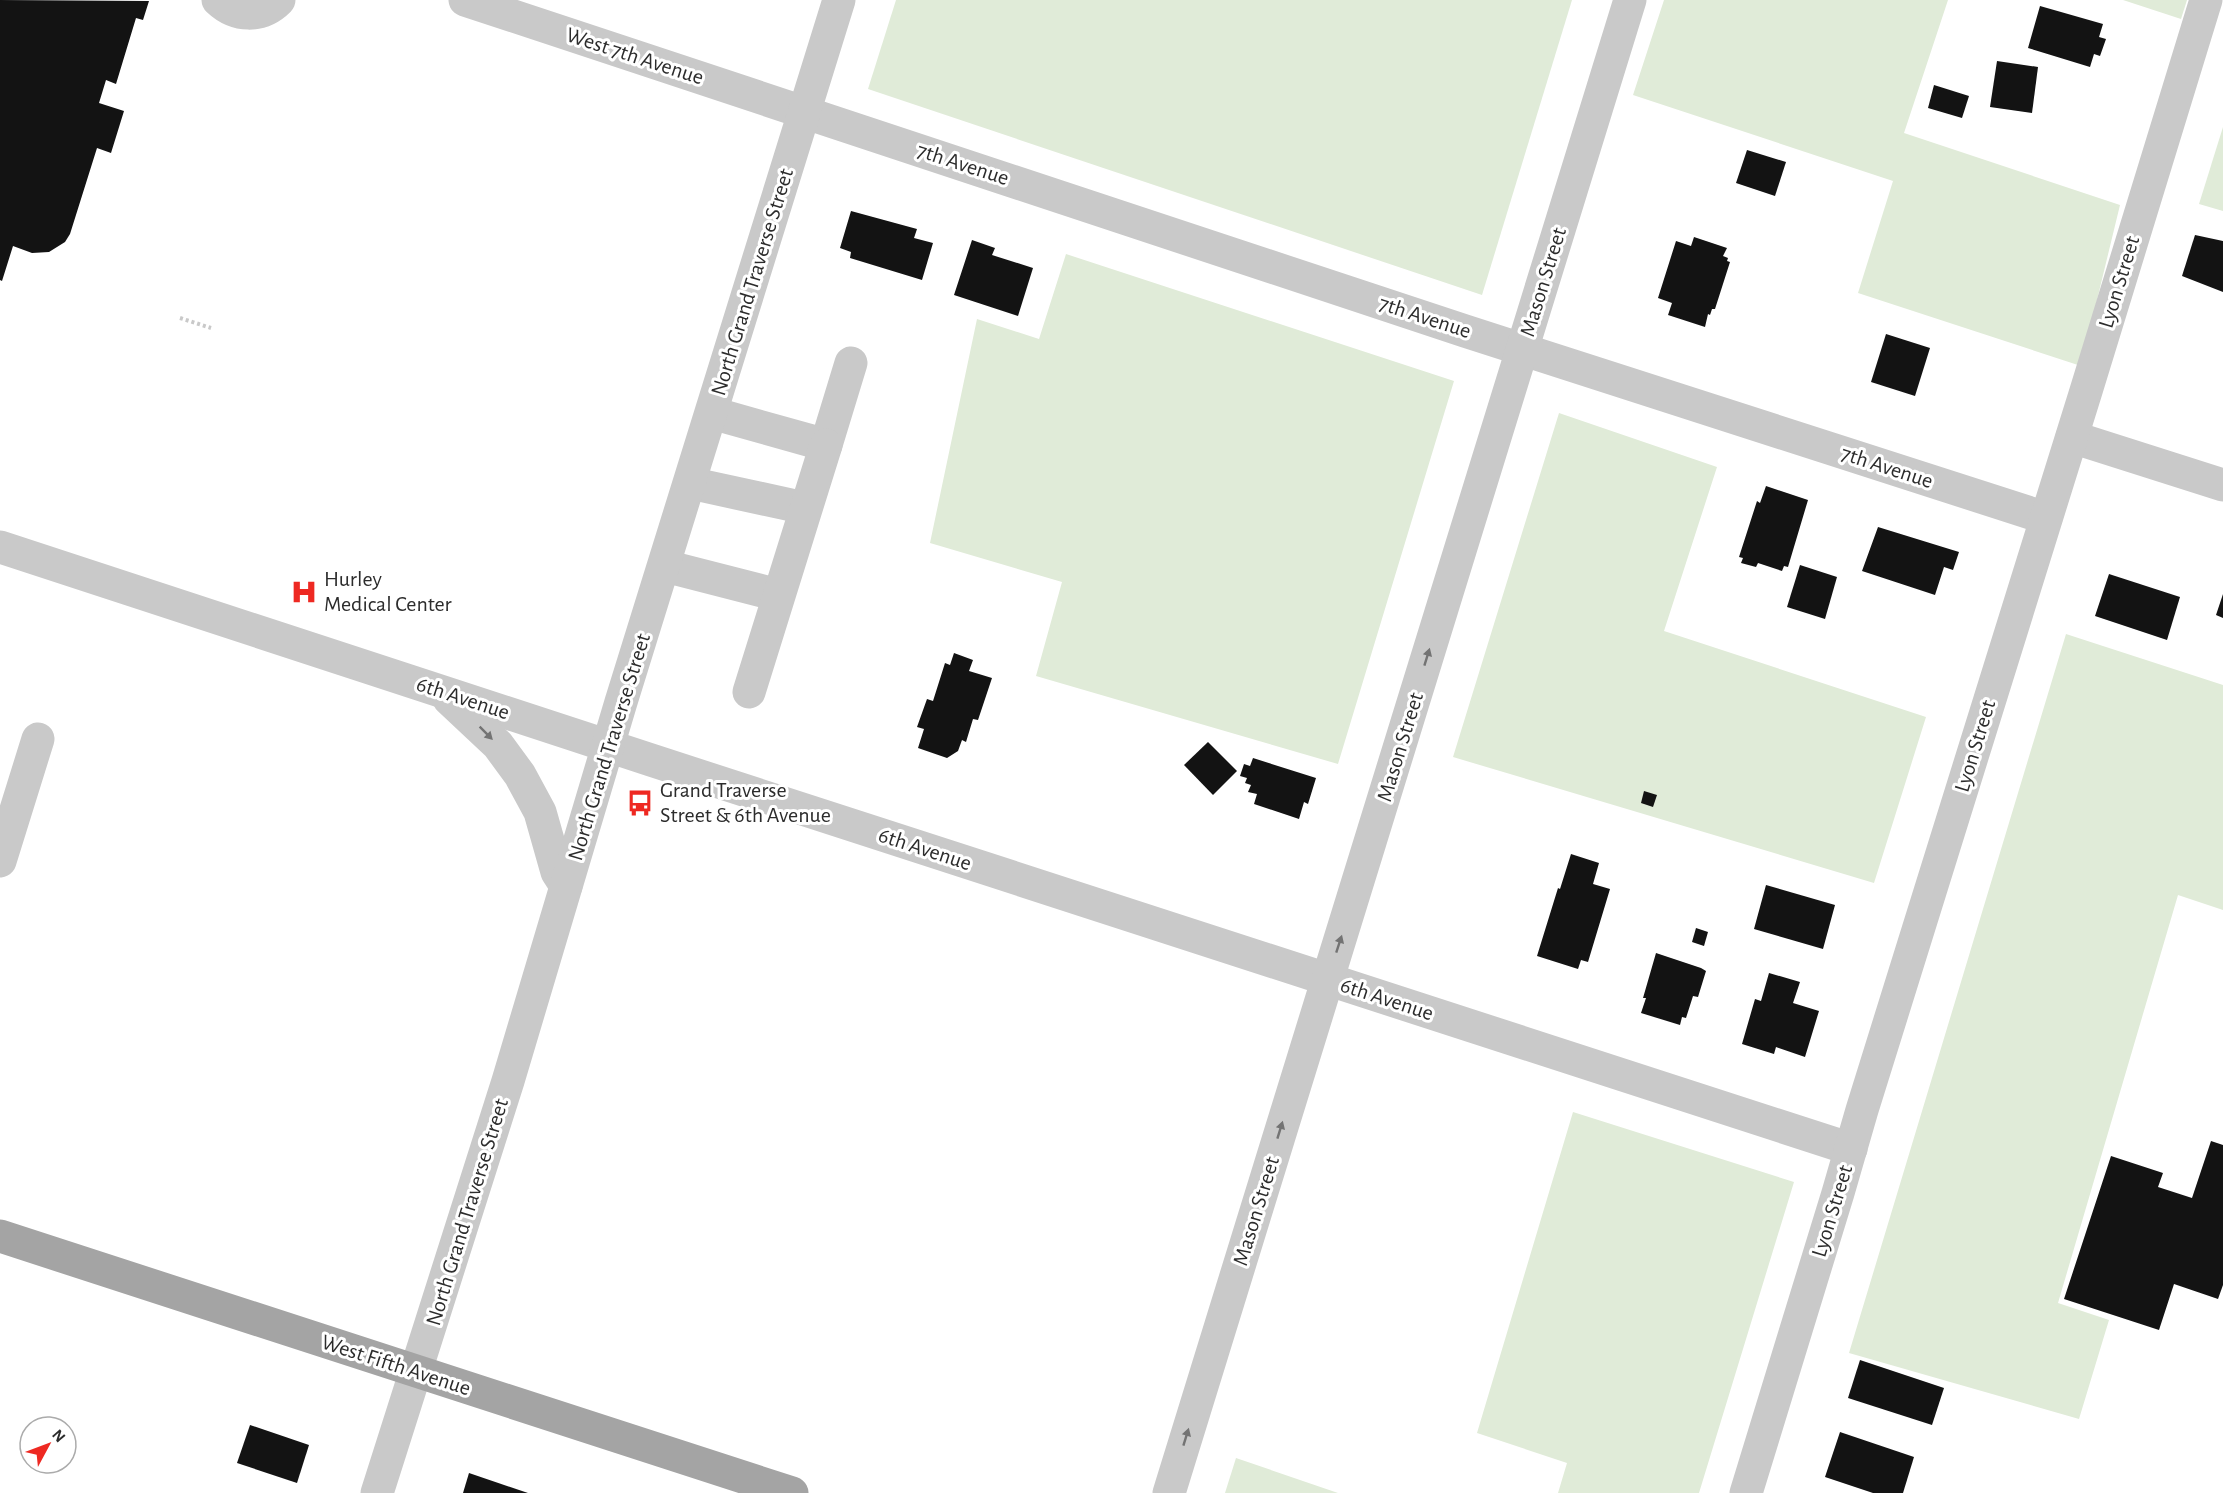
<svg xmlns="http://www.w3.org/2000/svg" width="2223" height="1493" font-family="'Alegreya Sans',sans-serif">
	<rect width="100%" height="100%" fill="#fff"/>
	<!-- green -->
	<g fill="#e0ebd8">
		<polygon points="896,0 1572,0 1482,295 868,89"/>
		<polygon points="1664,0 1948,0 1904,133 2120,205 2081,366 1858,293 1893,181 1633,95"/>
		<polygon points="2123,0 2187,0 2181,19"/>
		<polygon points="2223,127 2223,211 2199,204"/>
		<polygon points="1066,254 1454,381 1338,764 1036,676 1062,582 930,543 977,319 1039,339"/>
		<polygon points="1559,413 1717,467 1664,631 1926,717 1874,883 1453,757"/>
		<polygon points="2066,634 2223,685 2223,910 2178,895 2058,1303 2109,1320 2079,1419 1849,1353"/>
		<polygon points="1573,1112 1794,1182 1699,1493 1558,1493 1567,1463 1477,1433"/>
		<polygon points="1236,1458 1338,1493 1225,1493"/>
	</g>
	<!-- building -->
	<g fill="#131313">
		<polygon points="0,0 149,1 143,20 136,18 116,84 106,80 99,103 124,111 111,153 97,148 70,234 65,242 49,252 32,253 13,246 2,281 0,280"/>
		<polygon points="2040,6 2103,24 2099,37 2106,39 2100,56 2094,54 2090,67 2028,48"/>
		<polygon points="1997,61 2038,67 2032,113 1990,107"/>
		<polygon points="1934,85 1969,96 1962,118 1928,108"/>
		<polygon points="1747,150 1786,162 1775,196 1736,183"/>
		<polygon points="851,211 917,229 914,238 933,243 922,280 850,258 851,252 840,248"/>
		<polygon points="2195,235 2223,241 2223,292 2182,276"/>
		<polygon points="1694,237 1727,248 1723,256 1728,258 1727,261 1730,262 1715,309 1712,309 1710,315 1708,314 1705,327 1668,315 1672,303 1658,298 1676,241 1691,246"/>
		<polygon points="972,240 995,248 992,255 1033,268 1018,316 954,295"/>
		<polygon points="1886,334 1930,348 1915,396 1871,382"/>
		<polygon points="1766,486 1808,500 1788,567 1784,566 1782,571 1758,563 1756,567 1741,563 1743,558 1739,557 1757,501 1760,503"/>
		<polygon points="1878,527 1959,552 1953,570 1944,567 1935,595 1862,571"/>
		<polygon points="1800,565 1837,577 1825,619 1787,607"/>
		<polygon points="2109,574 2180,597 2167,640 2095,616"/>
		<polygon points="2223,594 2223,618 2216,615"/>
		<polygon points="954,653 973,660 969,671 992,678 978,720 973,719 966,742 962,740 958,751 947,758 918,748 924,729 917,727 927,699 933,701 945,663 950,665"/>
		<polygon points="1208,742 1237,771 1213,795 1184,765"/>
		<polygon points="1253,758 1316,778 1308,804 1304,802 1299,819 1254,804 1257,794 1248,792 1251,785 1245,783 1247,778 1240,776 1244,764 1250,766"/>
		<polygon points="1644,791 1657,795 1653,807 1641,803"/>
		<polygon points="1571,854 1599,863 1593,884 1610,889 1588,962 1581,960 1578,969 1537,956 1558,888 1560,889"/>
		<polygon points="1766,885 1835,905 1823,949 1754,929"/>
		<polygon points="1696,928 1708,932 1704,946 1692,942"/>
		<polygon points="1656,953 1701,968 1706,971 1698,997 1693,996 1686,1018 1682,1017 1680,1025 1641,1013 1646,998 1643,998"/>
		<polygon points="1769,973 1800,982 1793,1003 1819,1011 1805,1057 1776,1047 1774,1054 1742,1044 1755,999 1761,1001"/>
		<polygon points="2211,1141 2223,1145 2223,1285 2218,1299 2174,1284 2159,1330 2064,1299 2111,1156 2163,1173 2158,1187 2192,1198"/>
		<polygon points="1860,1360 1944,1388 1932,1425 1848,1398"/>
		<polygon points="250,1425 309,1445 297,1483 237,1463"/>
		<polygon points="1840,1432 1914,1457 1903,1493 1873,1493 1825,1477"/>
		<polygon points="469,1473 528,1493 463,1493"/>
	</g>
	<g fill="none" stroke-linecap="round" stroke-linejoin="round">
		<!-- path -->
		<polyline stroke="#c9c9c9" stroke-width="4" stroke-dasharray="3 3" stroke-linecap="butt" points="180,318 211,328"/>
		<!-- minor -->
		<g stroke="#c9c9c9" stroke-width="33">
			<path d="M218,0C236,17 261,18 279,0"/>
			<polyline points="465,0 1465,331 2046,518"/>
			<polyline points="712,413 826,445 851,363"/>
			<polyline points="2072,437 2223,485"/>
			<polyline points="690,483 805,508"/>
			<polyline points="0,547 651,760 1851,1149"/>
			<polyline points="665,566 778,595"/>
			<polyline points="749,692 826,445"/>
			<polyline points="449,699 498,745 520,775 540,812 557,872 566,886"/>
			<polyline points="0,861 38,739"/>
			<polyline points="377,1493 508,1081 621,702 839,0"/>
			<polyline points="1169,1493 1630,0"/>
			<polyline points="1746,1493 1838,1193 1862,1110 2086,391 2206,0"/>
		</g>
		<!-- major -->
		<polyline stroke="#a4a4a4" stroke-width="33" points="0,1236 792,1493"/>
	</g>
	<!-- one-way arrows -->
	<defs><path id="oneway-solid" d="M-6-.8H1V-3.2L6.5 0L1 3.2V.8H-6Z" transform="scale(1.5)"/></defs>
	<g fill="#737373">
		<use href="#oneway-solid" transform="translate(1427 657) rotate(-73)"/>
		<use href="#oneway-solid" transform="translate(486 733) rotate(45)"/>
		<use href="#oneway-solid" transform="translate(1339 944) rotate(-72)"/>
		<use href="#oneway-solid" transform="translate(1280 1130) rotate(-73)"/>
		<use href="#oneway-solid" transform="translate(1186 1437) rotate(-73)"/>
	</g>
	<!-- icons -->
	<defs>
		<g id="hospital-bare" transform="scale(2.07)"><path d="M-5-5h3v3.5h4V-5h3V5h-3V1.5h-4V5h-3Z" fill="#ee2922" stroke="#fff" stroke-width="2.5" paint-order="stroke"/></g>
		<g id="bus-bare" transform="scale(2.07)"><path d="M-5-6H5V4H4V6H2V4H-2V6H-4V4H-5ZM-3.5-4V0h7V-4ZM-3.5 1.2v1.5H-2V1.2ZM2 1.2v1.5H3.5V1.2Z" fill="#ee2922" stroke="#fff" stroke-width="2.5" paint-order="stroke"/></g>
	</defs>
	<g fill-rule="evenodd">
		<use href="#hospital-bare" x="304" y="592"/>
		<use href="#bus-bare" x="640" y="803"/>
	</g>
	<g text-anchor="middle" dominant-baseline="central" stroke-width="6" stroke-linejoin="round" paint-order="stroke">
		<!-- street labels -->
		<g font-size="22" fill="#2c2c2c" stroke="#fff">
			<text transform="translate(635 56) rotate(18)">West 7th Avenue</text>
			<text transform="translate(963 164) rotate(18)">7th Avenue</text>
			<text transform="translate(752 282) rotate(-73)">North Grand Traverse Street</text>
			<text transform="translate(1543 282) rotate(-73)">Mason Street</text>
			<text transform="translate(2119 282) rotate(-73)">Lyon Street</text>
			<text transform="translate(1425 317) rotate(18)">7th Avenue</text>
			<text transform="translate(1887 467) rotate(18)">7th Avenue</text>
			<text transform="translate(463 698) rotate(18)">6th Avenue</text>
			<text transform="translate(1975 746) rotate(-73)">Lyon Street</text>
			<text transform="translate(609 747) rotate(-73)">North Grand Traverse Street</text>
			<text transform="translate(1400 747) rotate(-73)">Mason Street</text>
			<text transform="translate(925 849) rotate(18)">6th Avenue</text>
			<text transform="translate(1387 999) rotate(18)">6th Avenue</text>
			<text transform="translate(1256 1211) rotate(-73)">Mason Street</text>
			<text transform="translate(1832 1211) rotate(-73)">Lyon Street</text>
			<text transform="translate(467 1212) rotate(-73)">North Grand Traverse Street</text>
			<text transform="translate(396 1365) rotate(18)">West Fifth Avenue</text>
		</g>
		<!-- poi labels -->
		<g font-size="22" fill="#2c2c2c" stroke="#fff" text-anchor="start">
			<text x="324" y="579">Hurley<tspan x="324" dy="25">Medical Center</tspan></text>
			<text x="660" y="790">Grand Traverse<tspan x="660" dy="25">Street &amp; 6th Avenue</tspan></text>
		</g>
	</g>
	<!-- north arrow -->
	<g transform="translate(48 1445) rotate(49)"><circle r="28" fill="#ffffff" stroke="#ababab" stroke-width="1.5"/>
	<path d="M0-4.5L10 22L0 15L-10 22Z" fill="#ee2922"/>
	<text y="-9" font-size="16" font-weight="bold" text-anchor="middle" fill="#2c2c2c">N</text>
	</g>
</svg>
